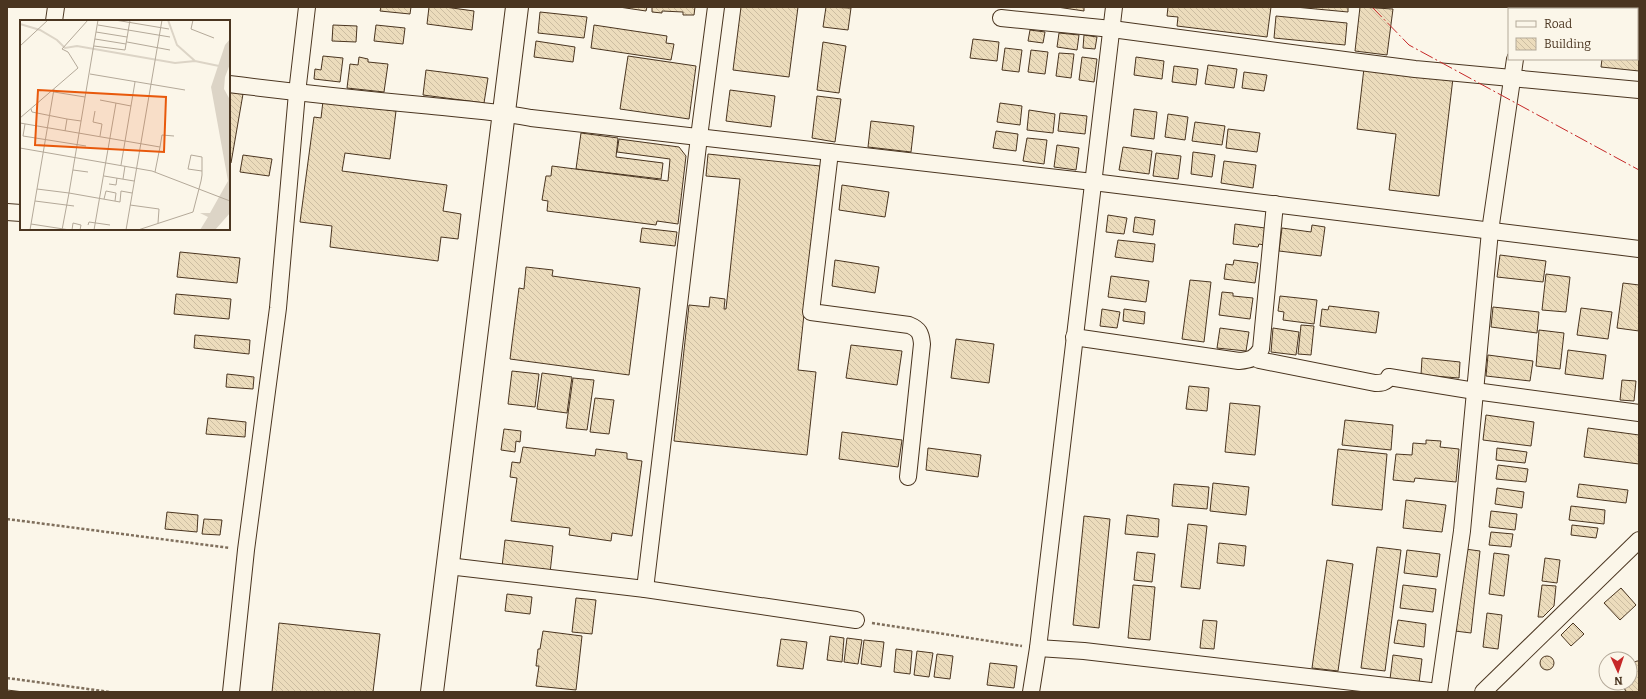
<svg xmlns="http://www.w3.org/2000/svg" width="1646" height="699" font-family="Bitter,serif">
	<defs>
		<pattern id="building-back-hatch" width="6" height="6" patternUnits="userSpaceOnUse"><rect width="6" height="6" fill="#ecdcbc"/><path d="M-1 5l2 2M0 0l6 6M5-1l2 2" fill="none" stroke="#ccbda1"/></pattern>
	</defs>
	<rect width="100%" height="100%" fill="#fbf6e9"/>
	<!-- building -->
	<g fill="url(#building-back-hatch)" stroke="#4a3520">
		<polygon points="381,7 411,7 410,14 380,11"/>
		<polygon points="429,7 445,7 474,11 472,30 427,24"/>
		<polygon points="619,7 647,7 646,11"/>
		<polygon points="652,7 695,7 694,15 683,15 683,12 662,11 662,13 652,12"/>
		<polygon points="741,7 798,7 789,77 733,70"/>
		<polygon points="826,7 851,8 848,30 823,27"/>
		<polygon points="1057,7 1084,7 1084,11"/>
		<polygon points="1168,7 1271,7 1267,37 1177,26 1178,17 1167,16"/>
		<polygon points="1295,7 1348,7 1348,12"/>
		<polygon points="1360,7 1393,9 1387,55 1355,51"/>
		<polygon points="1607,7 1639,7 1639,71 1601,67 1602,59 1637,59 1637,9 1607,9"/>
		<polygon points="540,12 587,17 584,38 538,33"/>
		<polygon points="1276,16 1347,23 1345,45 1274,38"/>
		<polygon points="333,25 357,26 356,42 332,41"/>
		<polygon points="376,25 405,28 403,44 374,41"/>
		<polygon points="594,25 667,36 666,43 674,44 671,60 591,48"/>
		<polygon points="1030,30 1045,32 1043,43 1028,41"/>
		<polygon points="1059,33 1079,35 1077,50 1057,47"/>
		<polygon points="1084,35 1097,37 1095,49 1083,48"/>
		<polygon points="973,39 999,42 997,61 970,58"/>
		<polygon points="536,41 575,47 573,62 534,57"/>
		<polygon points="823,42 846,46 839,93 817,90"/>
		<polygon points="1005,48 1022,50 1019,72 1002,70"/>
		<polygon points="1031,50 1048,52 1045,74 1028,72"/>
		<polygon points="1059,53 1074,54 1071,78 1056,76"/>
		<polygon points="323,56 343,58 340,82 314,79 315,69 321,70"/>
		<polygon points="628,56 696,66 689,119 620,109"/>
		<polygon points="359,57 368,59 368,62 388,64 384,92 347,88 350,64 358,65"/>
		<polygon points="1082,57 1097,59 1094,82 1079,80"/>
		<polygon points="1136,57 1164,61 1162,79 1134,75"/>
		<polygon points="1208,65 1237,69 1234,88 1205,84"/>
		<polygon points="1174,66 1198,69 1196,85 1172,82"/>
		<polygon points="1364,68 1453,78 1439,196 1389,190 1396,134 1357,129"/>
		<polygon points="426,70 488,78 484,103 423,95"/>
		<polygon points="1244,72 1267,75 1264,91 1242,88"/>
		<polygon points="730,90 775,96 771,127 726,121"/>
		<polygon points="229,92 243,94 231,163 229,163"/>
		<polygon points="817,96 841,99 835,142 812,138"/>
		<polygon points="323,101 396,111 390,159 345,153 342,171 447,185 443,211 461,214 458,239 441,237 438,261 330,247 332,226 300,222 314,117 321,118"/>
		<polygon points="1000,103 1022,106 1020,125 997,122"/>
		<polygon points="1134,109 1157,112 1154,139 1131,136"/>
		<polygon points="1029,110 1055,114 1053,133 1027,130"/>
		<polygon points="1060,113 1087,116 1085,134 1058,131"/>
		<polygon points="1168,114 1188,117 1185,140 1165,137"/>
		<polygon points="871,121 914,126 911,152 868,147"/>
		<polygon points="1195,122 1225,126 1222,145 1192,141"/>
		<polygon points="1228,129 1260,133 1257,152 1226,148"/>
		<polygon points="996,131 1018,134 1016,151 993,148"/>
		<polygon points="581,133 618,138 616,157 663,163 661,179 576,169"/>
		<polygon points="1027,138 1047,140 1044,164 1023,161"/>
		<polygon points="619,139 679,147 686,156 678,224 657,221 656,225 547,211 548,201 542,200 546,176 551,176 552,166 668,181 670,159 617,152"/>
		<polygon points="1057,145 1079,148 1076,170 1054,167"/>
		<polygon points="1123,147 1152,151 1149,174 1119,170"/>
		<polygon points="1193,152 1215,155 1212,177 1191,174"/>
		<polygon points="1156,153 1181,156 1178,179 1153,176"/>
		<polygon points="708,154 820,166 798,370 816,372 807,455 674,441 689,305 709,307 710,297 725,299 724,309 726,309 740,179 706,176"/>
		<polygon points="243,155 272,159 269,176 240,172"/>
		<polygon points="1224,161 1256,165 1253,188 1221,183"/>
		<polygon points="842,185 889,192 885,217 839,210"/>
		<polygon points="1108,215 1127,218 1124,234 1106,232"/>
		<polygon points="1135,217 1155,220 1153,235 1133,232"/>
		<polygon points="1235,224 1265,228 1264,245 1259,244 1258,247 1233,244"/>
		<polygon points="1312,225 1325,227 1321,256 1279,251 1282,228 1311,232"/>
		<polygon points="642,228 677,232 675,246 640,242"/>
		<polygon points="1118,240 1155,244 1153,262 1115,257"/>
		<polygon points="180,252 240,258 237,283 177,277"/>
		<polygon points="1500,255 1546,261 1543,282 1497,277"/>
		<polygon points="835,260 879,267 875,293 832,286"/>
		<polygon points="1234,260 1258,263 1255,283 1224,279 1226,264 1233,265"/>
		<polygon points="526,267 553,270 552,276 640,288 629,375 510,359 519,288 524,289"/>
		<polygon points="1546,274 1570,277 1566,312 1542,310"/>
		<polygon points="1111,276 1149,281 1146,302 1108,297"/>
		<polygon points="1190,280 1211,282 1204,342 1182,339"/>
		<polygon points="1623,283 1639,285 1639,331 1617,328"/>
		<polygon points="1222,292 1233,293 1233,296 1253,298 1250,319 1219,315"/>
		<polygon points="176,294 231,299 229,319 174,314"/>
		<polygon points="1280,296 1317,300 1314,324 1283,320 1284,312 1278,311"/>
		<polygon points="1329,306 1379,312 1376,333 1320,326 1322,309 1328,310"/>
		<polygon points="1493,307 1539,312 1537,333 1491,327"/>
		<polygon points="1581,308 1612,312 1608,339 1577,335"/>
		<polygon points="1102,309 1120,312 1117,328 1100,326"/>
		<polygon points="1124,309 1145,312 1144,324 1123,321"/>
		<polygon points="1301,325 1314,326 1311,355 1298,354"/>
		<polygon points="1220,328 1249,332 1246,351 1217,348"/>
		<polygon points="1273,328 1299,332 1296,355 1271,352"/>
		<polygon points="1539,330 1564,333 1560,369 1536,366"/>
		<polygon points="195,335 250,340 249,354 194,348"/>
		<polygon points="956,339 994,344 989,383 951,378"/>
		<polygon points="851,345 902,351 897,385 846,378"/>
		<polygon points="1568,350 1606,355 1603,379 1565,374"/>
		<polygon points="1488,355 1533,361 1530,381 1486,376"/>
		<polygon points="1422,358 1460,362 1459,378 1421,375"/>
		<polygon points="512,371 539,374 535,407 508,404"/>
		<polygon points="542,373 572,377 567,413 537,409"/>
		<polygon points="227,374 254,377 253,389 226,387"/>
		<polygon points="573,378 594,380 587,430 566,428"/>
		<polygon points="1622,380 1636,381 1634,401 1620,400"/>
		<polygon points="1189,386 1209,388 1207,411 1186,409"/>
		<polygon points="595,398 614,400 609,434 590,432"/>
		<polygon points="1230,403 1260,406 1255,455 1225,452"/>
		<polygon points="1486,415 1534,422 1531,446 1483,440"/>
		<polygon points="208,418 246,422 245,437 206,434"/>
		<polygon points="1345,420 1393,425 1391,450 1342,445"/>
		<polygon points="1588,428 1639,435 1639,464 1584,457"/>
		<polygon points="504,429 521,431 520,442 516,441 515,452 501,450"/>
		<polygon points="842,432 902,440 898,467 839,459"/>
		<polygon points="1426,440 1441,441 1440,447 1459,449 1456,482 1415,478 1414,482 1393,480 1396,454 1412,455 1413,443 1426,444"/>
		<polygon points="523,447 595,456 596,449 627,453 627,459 642,461 632,536 612,533 611,541 569,535 570,528 511,521 517,478 510,477 512,462 520,463"/>
		<polygon points="928,448 981,455 978,477 926,470"/>
		<polygon points="1497,448 1527,452 1525,463 1496,460"/>
		<polygon points="1338,449 1387,454 1382,510 1332,505"/>
		<polygon points="1498,465 1528,469 1526,482 1496,479"/>
		<polygon points="1213,483 1249,487 1246,515 1210,511"/>
		<polygon points="1174,484 1209,487 1207,509 1172,506"/>
		<polygon points="1579,484 1628,490 1626,503 1577,497"/>
		<polygon points="1497,488 1524,492 1522,508 1495,504"/>
		<polygon points="1406,500 1446,505 1442,532 1403,528"/>
		<polygon points="1571,506 1605,510 1604,524 1569,520"/>
		<polygon points="1491,511 1517,514 1515,530 1489,527"/>
		<polygon points="167,512 198,515 197,532 165,529"/>
		<polygon points="1127,515 1159,519 1158,537 1125,534"/>
		<polygon points="1084,516 1110,519 1099,628 1073,625"/>
		<polygon points="204,519 222,520 220,535 202,534"/>
		<polygon points="1188,524 1207,526 1200,589 1181,587"/>
		<polygon points="1572,525 1598,528 1596,538 1571,535"/>
		<polygon points="1491,532 1513,534 1511,547 1489,545"/>
		<polygon points="505,540 553,546 550,573 502,567"/>
		<polygon points="1219,543 1246,546 1244,566 1217,563"/>
		<polygon points="1377,547 1401,550 1385,671 1361,668"/>
		<polygon points="1465,549 1480,551 1471,633 1455,631"/>
		<polygon points="1407,550 1440,554 1437,577 1404,573"/>
		<polygon points="1137,552 1155,554 1152,582 1134,580"/>
		<polygon points="1494,553 1509,555 1504,596 1489,594"/>
		<polygon points="1545,558 1560,560 1557,583 1542,581"/>
		<polygon points="1327,560 1353,564 1338,671 1312,668"/>
		<polygon points="1133,585 1155,587 1150,640 1128,638"/>
		<polygon points="1403,585 1436,589 1433,612 1400,608"/>
		<polygon points="1542,585 1556,586 1554,606 1543,617 1538,617"/>
		<polygon points="1621,588 1636,605 1620,620 1604,603"/>
		<polygon points="507,594 532,597 530,614 505,611"/>
		<polygon points="576,598 596,600 592,634 572,632"/>
		<polygon points="1487,613 1502,615 1498,649 1483,647"/>
		<polygon points="1203,620 1217,621 1214,649 1200,648"/>
		<polygon points="1398,620 1426,624 1424,647 1394,643"/>
		<polygon points="279,623 380,634 373,692 272,692"/>
		<polygon points="1573,623 1584,634 1571,646 1561,635"/>
		<polygon points="543,631 582,636 576,690 536,686 539,666 536,666 538,649 540,649"/>
		<polygon points="830,636 844,638 842,662 827,660"/>
		<polygon points="847,638 862,640 858,664 844,662"/>
		<polygon points="781,639 807,642 803,669 777,666"/>
		<polygon points="864,640 884,642 881,667 861,664"/>
		<polygon points="896,649 912,651 910,674 894,672"/>
		<polygon points="917,651 933,653 929,677 914,675"/>
		<polygon points="937,654 953,656 950,679 934,677"/>
		<polygon points="1393,655 1422,659 1419,683 1390,679"/>
		<circle cx="1547" cy="663" r="7"/>
		<polygon points="1637,661 1639,661 1639,692 1626,692 1622,683 1630,683 1630,664"/>
		<polygon points="990,663 1017,666 1014,688 987,685"/>
		<polygon points="7,690 24,692 26,692 7,692"/>
	</g>
	<g fill="none" stroke-linecap="round" stroke-linejoin="round">
		<!-- street casing -->
		<g stroke="#4a3520" stroke-width="18">
			<g id="street">
				<polyline points="1522,9 1523,7"/>
				<polyline points="1001,18 1112,29 1352,61 1415,69 1639,90"/>
				<polyline points="54,21 56,7"/>
				<path d="M229,84C293,92 358,99 422,105C459,109 495,111 531,118L1093,182L1639,249"/>
				<path d="M830,152L811,312L909,325C919,329 921,333 922,344L908,477"/>
				<polyline points="7,212 21,213"/>
				<path d="M1074,337L1239,361C1250,360 1255,359 1261,349L1275,204"/>
				<path d="M1256,357L1259,360L1375,383C1381,383 1386,383 1389,377L1475,391L1639,413"/>
				<polyline points="448,566 645,589 856,620"/>
				<polyline points="645,589 699,137 716,7"/>
				<polyline points="1038,648 1084,651 1439,692"/>
				<polyline points="231,692 246,550 278,308 297,93 307,7"/>
				<polyline points="1031,692 1038,648 1114,7"/>
				<polyline points="1439,692 1462,531 1490,231 1515,59"/>
				<polyline points="1483,692 1639,540"/>
			</g>
		</g>
		<!-- secondary casing -->
		<g stroke="#4a3520" stroke-width="24">
			<polyline id="secondary" points="432,692 517,7"/>
		</g>
		<!-- path -->
		<g stroke="#7f6f5c" stroke-width="2.5" stroke-dasharray="3 2" stroke-linecap="butt">
			<polyline points="7,519 230,548"/>
			<polyline points="872,623 1022,646"/>
			<polyline points="7,678 110,692"/>
		</g>
		<!-- street -->
		<use href="#street" stroke="#fbf6e9" stroke-width="16"/>
		<!-- secondary -->
		<use href="#secondary" stroke="#fbf6e9" stroke-width="22"/>
		<!-- power -->
		<polyline stroke="#c62828" stroke-width="1" stroke-dasharray="14 3 2 3" stroke-linecap="butt" points="1372,7 1409,45 1639,170"/>
	</g>
	<!-- overview -->
	<g transform="translate(20 20)">
		<rect width="210" height="210" fill="#fbf6e9"/>
		<path d="M210,19V44L205,57L204,69L209,78L210,89V193L195,210H180L188,197L180,193H190L208,161L191,67L205,25Z" fill="#dcd4c6"/>
		<path fill="none" stroke="#dcd4c6" stroke-width="2" d="M148,0L157,25L175,41M0,4L20,10L37,20L45,28L57,26L155,43L175,41L199,46"/>
		<path fill="none" stroke="#b4a999" stroke-width="1" d="M95,0L149,9M173,0L171,9L194,18M78,5L150,17M76,12L107,17M75,19L106,24M107,22L150,30M0,26L28,0M74,26L105,30L110,0M70,54L165,70M34,72L65,77M80,80L111,86M11,89L12,92L47,99M75,91L73,102L82,104L80,116M0,98L58,48L48,32L42,29L68,0M0,103L140,127L142,115L154,116M5,104L3,116L66,126M45,111L47,99L61,101M0,128L132,151L210,181M101,145L115,62M53,150L68,152M135,152L140,127M84,156L114,161M103,159L105,146M89,164L96,165L97,158M17,169L49,173L78,0M84,179L86,171L96,173L95,181M15,181L54,186M110,185L139,189L138,203M11,204L50,210M68,205L69,202L90,205M10,210L34,69M42,210L49,173L100,182L101,171L112,173M52,210L53,203L61,205L60,210M74,210L96,83M106,210L142,0M118,210L173,192L181,161L182,155V137L171,135L168,149L182,151"/>
		<path fill="#e8590c" fill-opacity="0.15" stroke="#e8590c" stroke-width="2" d="M18,70L146,77L144,132L15,125Z"/>
		<rect width="210" height="210" fill="none" stroke="#4a3520" stroke-width="2"/>
	</g>
	<!-- border -->
	<rect width="1646" height="699" fill="none" stroke="#4a3520" stroke-width="16"/>
	<!-- legend -->
	<rect x="1508" y="8" width="130" height="52" fill="#fbf6e9" stroke="#b4a999"/>
	<rect x="1516" y="21" width="20" height="6" fill="#fbf6e9" stroke="#b4a999"/>
	<text x="1544" y="28" font-size="12" fill="#4a3520">Road</text>
	<rect x="1516" y="38" width="20" height="12" fill="url(#building-back-hatch)" stroke="#b4a999"/>
	<text x="1544" y="48" font-size="12" fill="#4a3520">Building</text>
	<!-- north arrow -->
	<g transform="translate(1618 671) rotate(177)"><circle r="19" fill="#fbf6e9" stroke="#b4a999"/>
	<path d="M0-3L7 15L0 10L-7 15Z" fill="#c62828"/>
	<text y="-6" font-size="11" font-weight="bold" text-anchor="middle" fill="#4a3520">N</text>
	</g>
</svg>
